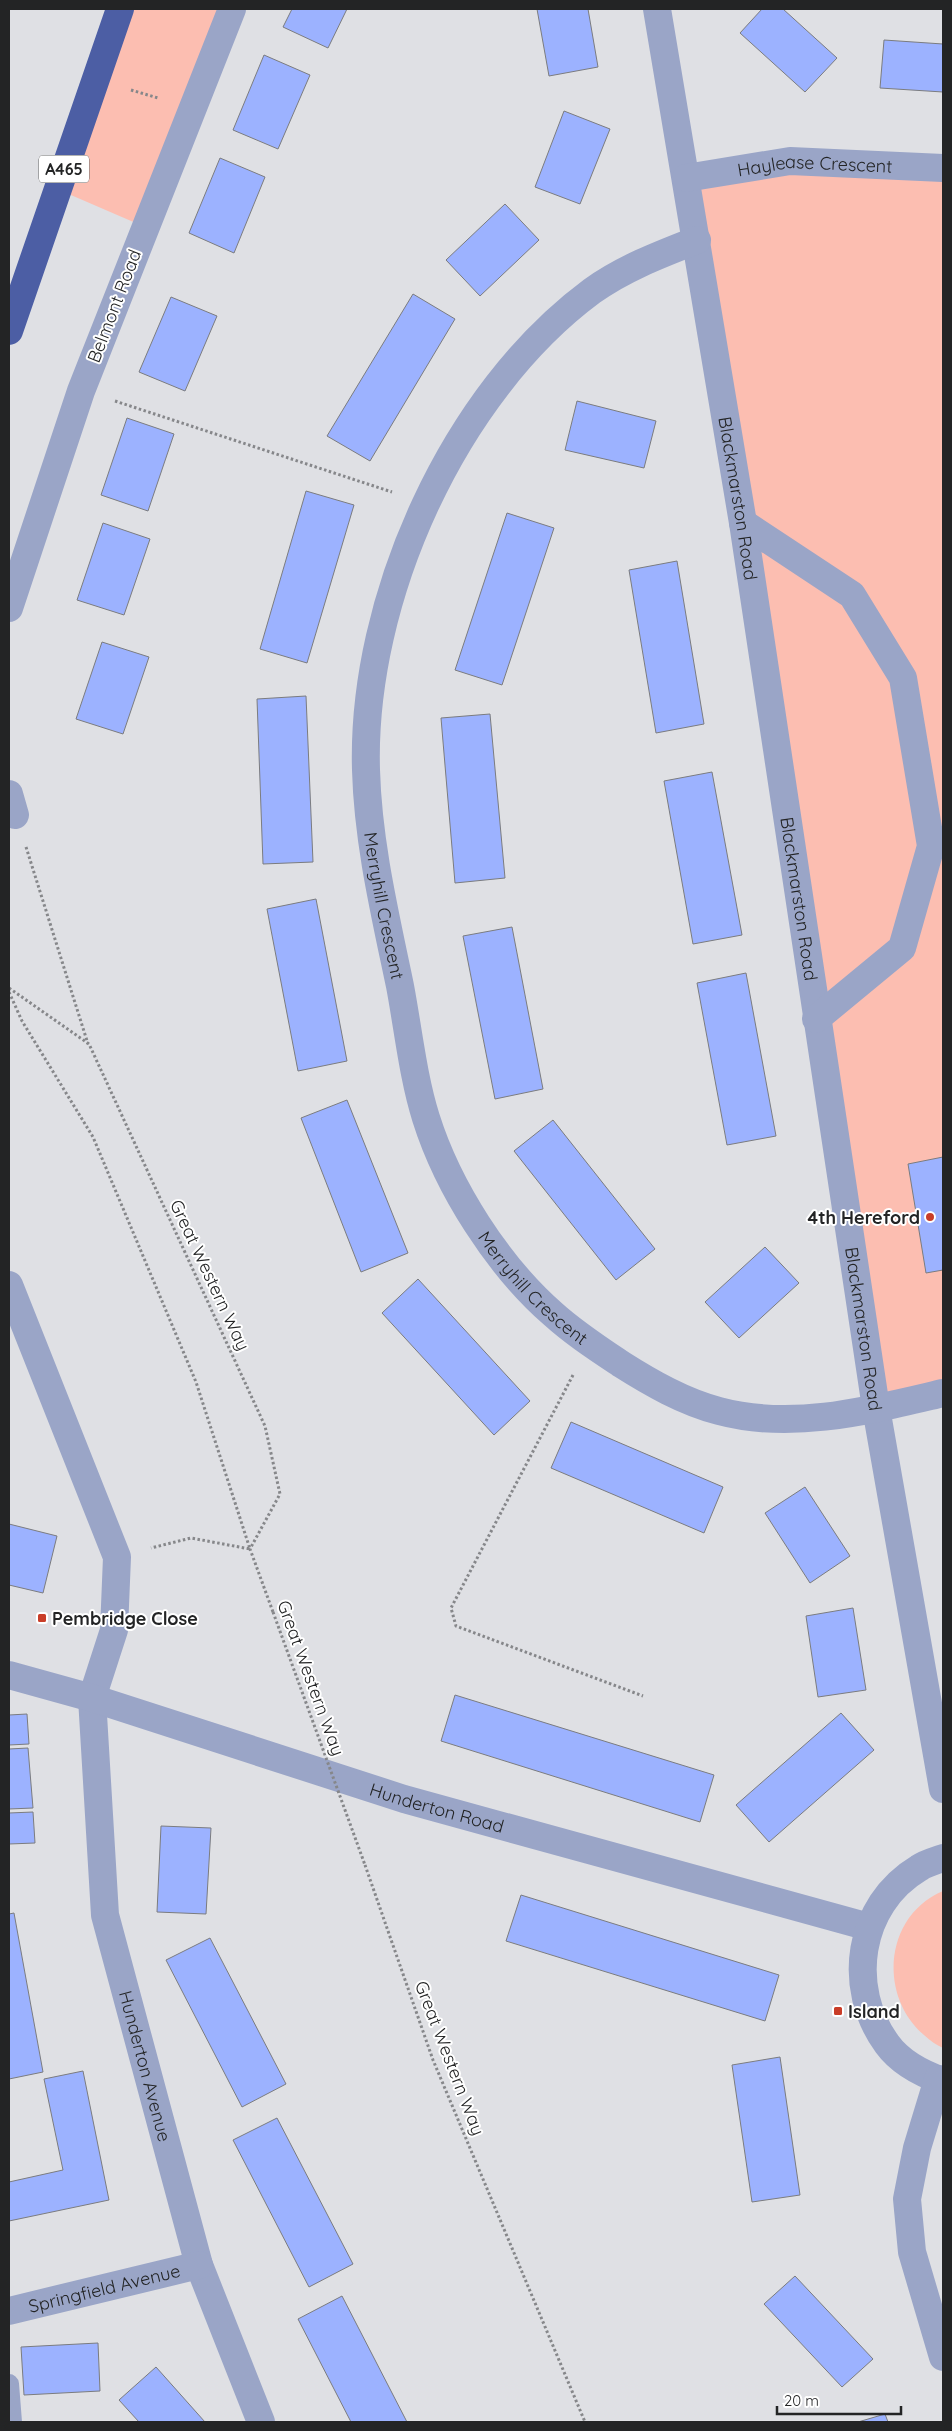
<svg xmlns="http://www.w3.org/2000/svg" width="952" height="2431" font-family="Quicksand,sans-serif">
	<rect width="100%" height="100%" fill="#dfe0e4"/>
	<!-- green -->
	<g fill="#fcbeb1">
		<polygon points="120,9 232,9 145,227 57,189"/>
		<polygon points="871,165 943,177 943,1388 876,1408 686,178"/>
		<path d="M943,1891V2048C936,2045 931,2041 924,2035C878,1996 884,1916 943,1891Z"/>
	</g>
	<!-- building -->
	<g fill="#9cb2ff" stroke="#7b7c7f">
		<polygon points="292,9 347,9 328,48 283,27"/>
		<polygon points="537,9 588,9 598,67 549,76"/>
		<polygon points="762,9 783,9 837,58 805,92 740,33"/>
		<polygon points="884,40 943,44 943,92 880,88"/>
		<polygon points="264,55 310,75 278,149 233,130"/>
		<polygon points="564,111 610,129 580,204 535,187"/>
		<polygon points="220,158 265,177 234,253 189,233"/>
		<polygon points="505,204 539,240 480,296 446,260"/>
		<polygon points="413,294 455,319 370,461 327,436"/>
		<polygon points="171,297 217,316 185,391 139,372"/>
		<polygon points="577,401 656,421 644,468 565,450"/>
		<polygon points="127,418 174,434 148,511 101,495"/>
		<polygon points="306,491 354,505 307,663 260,649"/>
		<polygon points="507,513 554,528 502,685 455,670"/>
		<polygon points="103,523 150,539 124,615 77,600"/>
		<polygon points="677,561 704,724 656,733 629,570"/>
		<polygon points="102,642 149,657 123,734 76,719"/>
		<polygon points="306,696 313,862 263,864 257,699"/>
		<polygon points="490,714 505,878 455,883 441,718"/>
		<polygon points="712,772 742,935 693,944 664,781"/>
		<polygon points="316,899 347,1061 298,1071 267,909"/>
		<polygon points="512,927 543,1089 495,1099 463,936"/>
		<polygon points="746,973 776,1136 727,1145 697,983"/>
		<polygon points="347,1100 408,1253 361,1272 301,1118"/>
		<polygon points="553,1120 655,1249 616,1280 514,1151"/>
		<polygon points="943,1157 943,1270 926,1273 908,1164"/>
		<polygon points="765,1247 799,1283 739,1338 705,1302"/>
		<polygon points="418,1279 530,1401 494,1435 382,1313"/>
		<polygon points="571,1422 723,1487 704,1533 551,1468"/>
		<polygon points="805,1487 850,1556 810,1583 765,1513"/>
		<polygon points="9,1524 57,1536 43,1593 9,1585"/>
		<polygon points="853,1608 866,1690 818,1697 806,1616"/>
		<polygon points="455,1695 714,1775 700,1822 441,1741"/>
		<polygon points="841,1713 874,1750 769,1842 736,1805"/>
		<polygon points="27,1714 29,1744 9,1745 9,1715"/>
		<polygon points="28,1748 33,1808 9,1809 9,1749"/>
		<polygon points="33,1812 35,1843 9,1844 9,1813"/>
		<polygon points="161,1826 211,1828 206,1914 157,1912"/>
		<polygon points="521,1895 779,1975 765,2021 506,1941"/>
		<polygon points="14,1913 43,2072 9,2079 9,1914"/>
		<polygon points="210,1938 286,2084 242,2107 166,1960"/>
		<polygon points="780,2057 800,2195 752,2202 732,2065"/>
		<polygon points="83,2071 109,2200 9,2221 9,2182 63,2170 44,2079"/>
		<polygon points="277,2118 353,2264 309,2287 233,2140"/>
		<polygon points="795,2276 873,2359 842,2387 764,2304"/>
		<polygon points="342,2296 407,2422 351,2422 298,2319"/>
		<polygon points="98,2343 100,2391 24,2395 21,2347"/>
		<polygon points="156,2367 205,2422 139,2422 119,2400"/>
		<polygon points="885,2414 888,2422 858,2422"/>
	</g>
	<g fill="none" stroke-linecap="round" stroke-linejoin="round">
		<!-- path -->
		<g stroke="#86878a" stroke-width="3" stroke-dasharray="2.5 2.5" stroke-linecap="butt">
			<polyline points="131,90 158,98"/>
			<polyline points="115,401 392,492"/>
			<polyline points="26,847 88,1044"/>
			<polyline points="9,988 89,1044 265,1426 280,1494 250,1549 273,1612"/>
			<polyline points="9,992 22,1021 93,1137 196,1382 250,1549 191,1538 151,1548"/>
			<polyline points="573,1375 451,1608 456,1626 643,1696"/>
			<polyline points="365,1865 433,2060 585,2422"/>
		</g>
		<!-- lane -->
		<polyline stroke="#9aa5c7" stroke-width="20" points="9,2384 12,2422"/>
		<!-- street -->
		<g stroke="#9aa5c7" stroke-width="28">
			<path id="s1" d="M657,9L743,523L876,1408L943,1789"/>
			<path id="s2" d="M686,178L790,161L943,168"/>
			<path id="s3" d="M697,240C661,254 624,268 592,291C454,393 361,599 366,770C368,843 385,914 400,986C408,1028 413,1077 426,1118C448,1188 498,1266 553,1314C574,1333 597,1348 621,1364C651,1383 684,1402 719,1411C793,1431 871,1410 943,1393"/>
			<polyline points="743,523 852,595 903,678 931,846 902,948 816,1019"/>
			<polyline points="9,608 81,391 232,9"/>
			<polyline points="9,794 15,815"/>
			<path id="s4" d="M9,1285L117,1557L114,1630L92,1698L105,1915L199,2265L261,2422"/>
			<path id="s5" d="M9,1675L92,1698L404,1799L869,1927"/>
			<path d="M943,1858C935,1861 926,1863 919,1868C857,1905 846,1988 887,2044C900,2062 923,2074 943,2081"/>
			<polyline points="938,2079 917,2148 907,2199 912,2252 943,2357"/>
			<path id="s6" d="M9,2311L199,2265"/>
		</g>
		<!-- highway -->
		<polyline stroke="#4c5ea4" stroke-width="28" points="9,331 120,9"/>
		<!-- path-bridge -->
		<polyline stroke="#86878a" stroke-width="3" stroke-dasharray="2.5 2.5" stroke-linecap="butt" points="273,1612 365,1865"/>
	</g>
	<!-- markers -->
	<g fill="#c93d28" stroke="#fff" stroke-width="2">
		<circle cx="930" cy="1217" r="5"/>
		<rect x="37" y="1613" width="10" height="10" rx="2.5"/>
		<rect x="833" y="2006" width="10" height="10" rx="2.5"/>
	</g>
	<g text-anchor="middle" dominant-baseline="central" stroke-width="4" stroke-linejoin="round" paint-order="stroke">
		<!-- shield labels -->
		<rect fill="#fff" stroke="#656666" stroke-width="1" x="39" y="155.5" width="50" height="27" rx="4"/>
		<g font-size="16" font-weight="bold" fill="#232425">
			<text x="64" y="169">A465</text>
		</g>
		<!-- street labels -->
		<g font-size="18" fill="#232425" stroke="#fff">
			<text stroke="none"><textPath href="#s2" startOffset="130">Haylease Crescent</textPath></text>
			<text transform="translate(114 306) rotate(-69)">Belmont Road</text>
			<text stroke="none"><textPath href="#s1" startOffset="496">Blackmarston Road</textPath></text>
			<text stroke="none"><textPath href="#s1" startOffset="901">Blackmarston Road</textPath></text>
			<text stroke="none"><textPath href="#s3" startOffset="802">Merryhill Crescent</textPath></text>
			<text transform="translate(210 1275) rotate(65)">Great Western Way</text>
			<text stroke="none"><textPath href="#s3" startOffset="1222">Merryhill Crescent</textPath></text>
			<text stroke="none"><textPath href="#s1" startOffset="1336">Blackmarston Road</textPath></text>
			<text transform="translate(311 1678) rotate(70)">Great Western Way</text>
			<text stroke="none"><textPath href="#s5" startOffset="448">Hunderton Road</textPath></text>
			<text transform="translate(450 2058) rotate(69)">Great Western Way</text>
			<text stroke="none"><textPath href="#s4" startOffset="811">Hunderton Avenue</textPath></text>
			<text stroke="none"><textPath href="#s6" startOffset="98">Springfield Avenue</textPath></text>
		</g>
		<!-- poi labels -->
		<g font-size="18" font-weight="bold" fill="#232425" stroke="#fff" text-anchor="start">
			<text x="920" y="1217" text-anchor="end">4th Hereford</text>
			<text x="52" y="1618">Pembridge Close</text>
			<text x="848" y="2011">Island</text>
		</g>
	</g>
	<!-- border -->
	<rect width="952" height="2431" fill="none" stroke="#232425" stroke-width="20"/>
	<!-- scale -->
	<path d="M777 2406v8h124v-8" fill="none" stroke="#232425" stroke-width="2.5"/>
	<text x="784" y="2406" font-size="15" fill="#232425" stroke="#ffffff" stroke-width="4" paint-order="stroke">20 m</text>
</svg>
